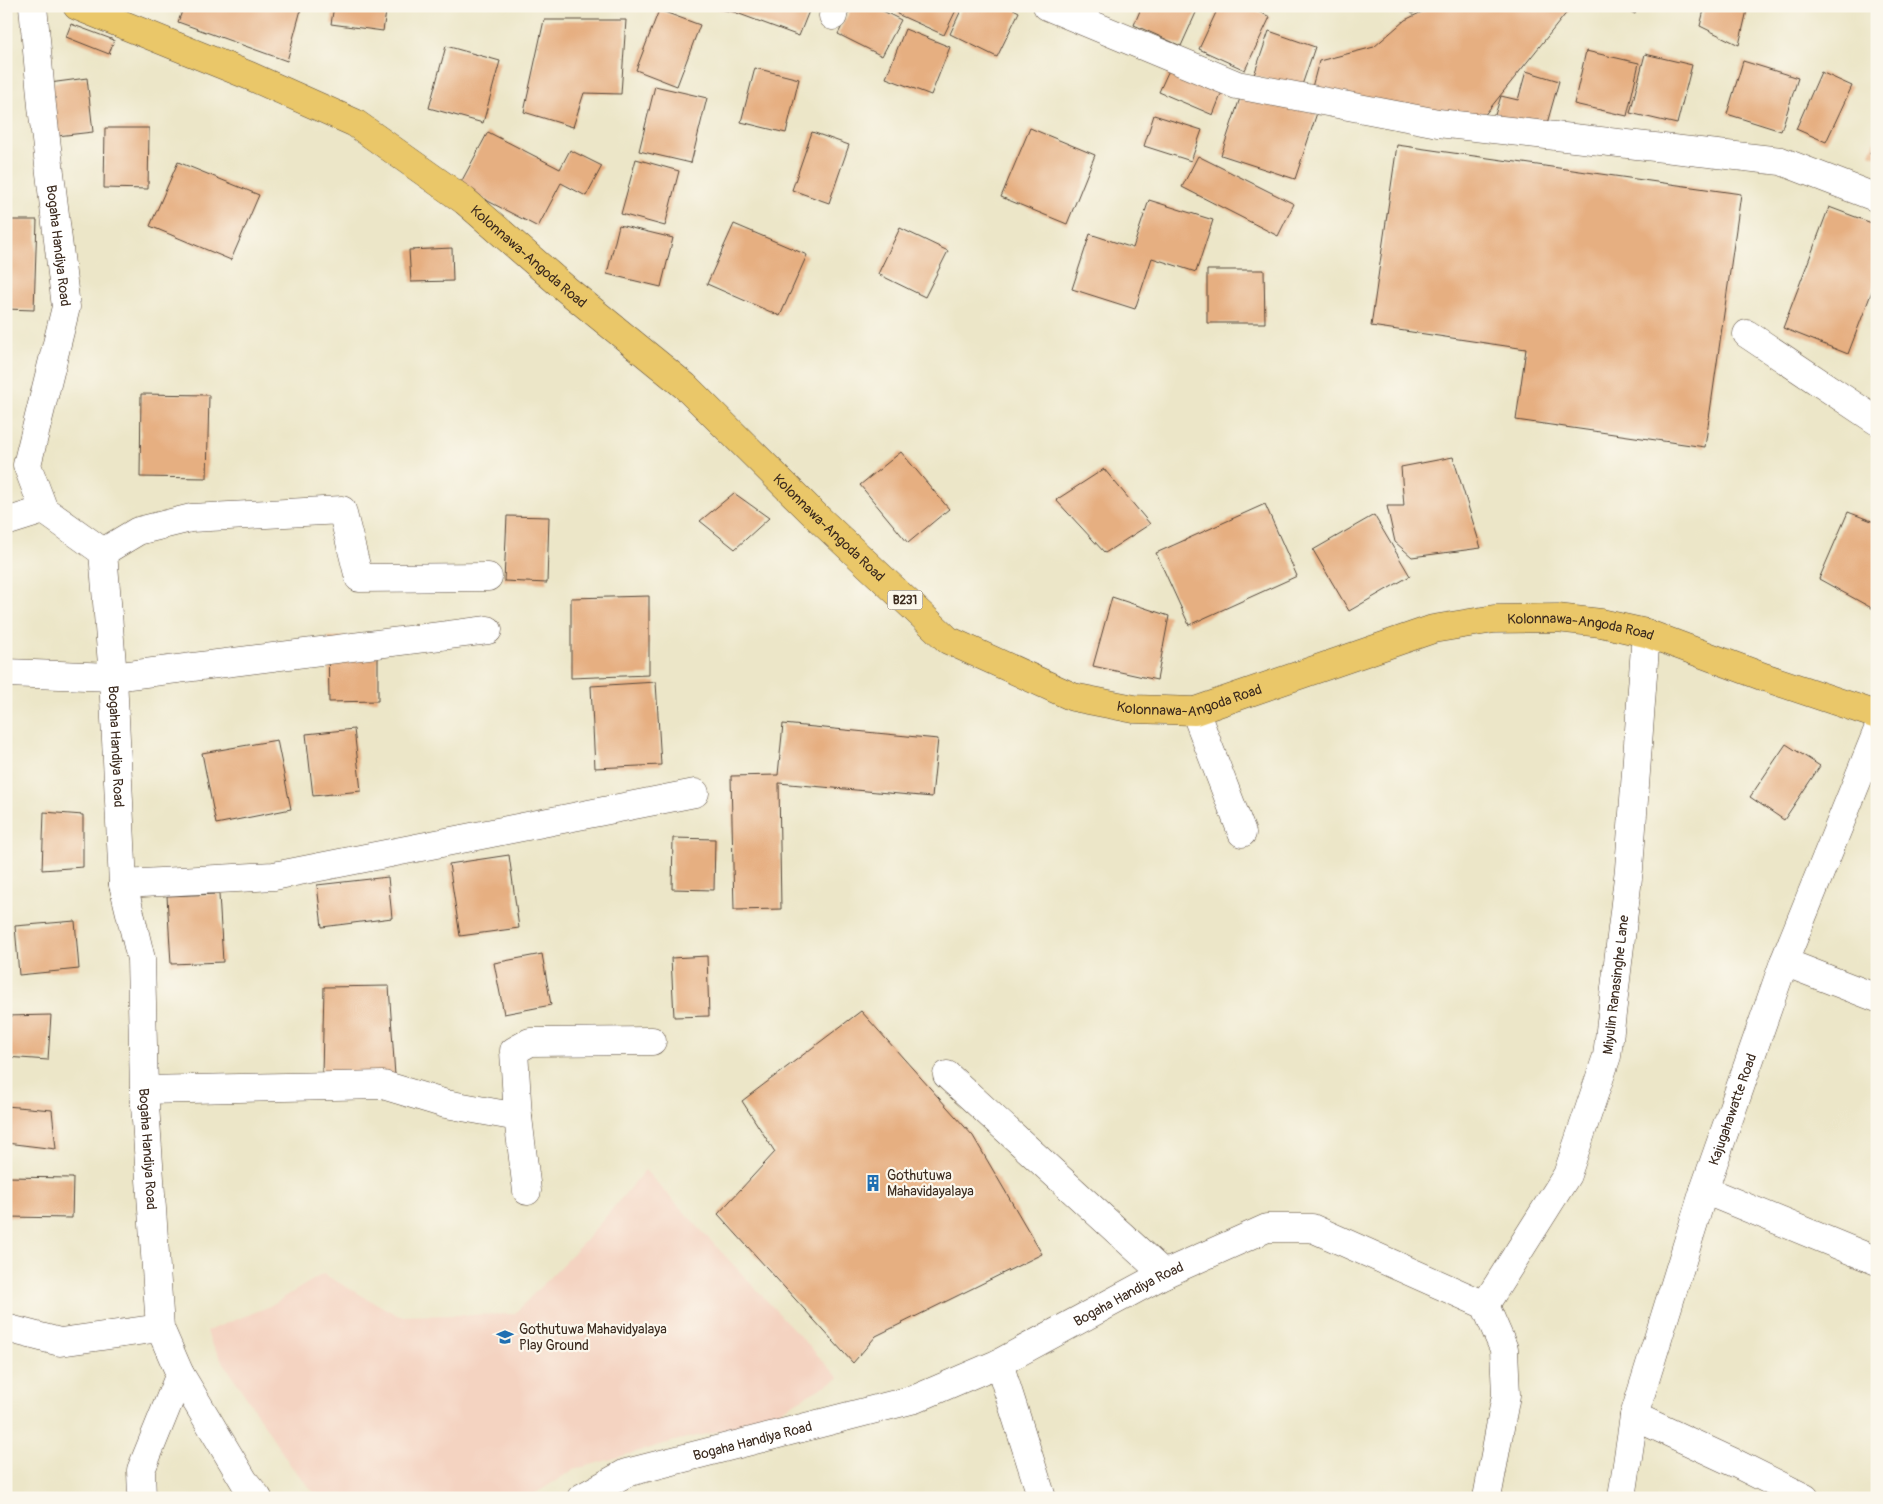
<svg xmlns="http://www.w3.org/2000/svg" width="1883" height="1504" font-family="Pangolin,sans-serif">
	<rect width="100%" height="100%" fill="#fbf7ec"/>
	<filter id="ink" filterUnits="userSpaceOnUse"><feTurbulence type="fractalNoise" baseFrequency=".02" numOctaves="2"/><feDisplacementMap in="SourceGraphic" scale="10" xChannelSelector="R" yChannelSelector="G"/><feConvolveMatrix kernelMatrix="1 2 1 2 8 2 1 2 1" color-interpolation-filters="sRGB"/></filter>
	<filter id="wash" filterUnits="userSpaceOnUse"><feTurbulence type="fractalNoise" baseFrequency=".0096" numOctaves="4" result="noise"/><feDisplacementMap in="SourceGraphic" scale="20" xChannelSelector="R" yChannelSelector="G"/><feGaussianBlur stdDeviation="1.12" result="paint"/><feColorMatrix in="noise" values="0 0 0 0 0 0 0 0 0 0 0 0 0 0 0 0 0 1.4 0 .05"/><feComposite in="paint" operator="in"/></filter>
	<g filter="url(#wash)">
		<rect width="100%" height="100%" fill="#ece6c8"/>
		<!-- built -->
		<polygon fill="#f4d3c1" points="645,1170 839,1378 758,1423 678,1440 573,1470 528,1498 319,1498 291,1466 211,1343 207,1331 268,1307 323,1274 399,1316 514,1314 585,1241"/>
		<g id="blocks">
			<!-- building -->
			<g fill="#e6af81">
				<polygon points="184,6 302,6 287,61 178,22"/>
				<polygon points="334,6 387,6 383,31 331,24"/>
				<polygon points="703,6 735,6 734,12"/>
				<polygon points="736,6 811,6 799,36 734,12"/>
				<polygon points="852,6 873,6 901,20 882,56 838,34"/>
				<polygon points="901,6 958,6 944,35 897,14"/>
				<polygon points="963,6 1008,6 1019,12 997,57 950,34"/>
				<polygon points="1142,6 1199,6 1181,46 1134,25"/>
				<polygon points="1219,6 1247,6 1270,17 1245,70 1199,49"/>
				<polygon points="1407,6 1425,6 1412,14"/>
				<polygon points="1434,6 1572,6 1479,122 1311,91 1319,61 1374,47 1405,20"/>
				<polygon points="1620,6 1639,6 1635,14"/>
				<polygon points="1705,6 1748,6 1739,45 1700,26"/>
				<polygon points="659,10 700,25 677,86 636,70"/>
				<polygon points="544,20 626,20 621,94 584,93 573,127 524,112"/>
				<polygon points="71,24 114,40 109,54 66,37"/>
				<polygon points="905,29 950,47 931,95 886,78"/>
				<polygon points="1269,31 1315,47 1300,91 1254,75"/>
				<polygon points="446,46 500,61 483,123 429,108"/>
				<polygon points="1586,51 1639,63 1627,116 1574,104"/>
				<polygon points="1645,54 1692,65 1677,124 1630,113"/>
				<polygon points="1743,61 1798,78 1781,131 1727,114"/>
				<polygon points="755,68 799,79 786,133 741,122"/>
				<polygon points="1169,70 1222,92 1213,115 1159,92"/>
				<polygon points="1526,71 1559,81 1544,134 1493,121 1501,96 1518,100"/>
				<polygon points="1821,72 1852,86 1826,142 1796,129"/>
				<polygon points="87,78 93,132 48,137 42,84"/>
				<polygon points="655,86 707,98 691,163 639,151"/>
				<polygon points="1243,89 1317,113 1295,179 1221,155"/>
				<polygon points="1154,115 1202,130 1191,161 1144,146"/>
				<polygon points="105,128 149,128 148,189 104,188"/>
				<polygon points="1030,128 1095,155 1067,224 1001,197"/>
				<polygon points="488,132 560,169 570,150 602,166 586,196 561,183 538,227 459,186"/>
				<polygon points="812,132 849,145 829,203 792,190"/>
				<polygon points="1877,136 1877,157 1870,154"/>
				<polygon points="1397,145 1741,194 1705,447 1516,420 1526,349 1371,326"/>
				<polygon points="1198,156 1294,204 1278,236 1182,187"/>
				<polygon points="636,159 679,171 665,226 621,214"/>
				<polygon points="178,162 259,195 231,260 150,226"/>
				<polygon points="1149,200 1213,220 1196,272 1152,258 1135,309 1072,289 1090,234 1133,248"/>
				<polygon points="1829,207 1877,225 1877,278 1848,354 1783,328"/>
				<polygon points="6,220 37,220 34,310 6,309"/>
				<polygon points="734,224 807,255 780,316 707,284"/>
				<polygon points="619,225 673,238 661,287 607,274"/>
				<polygon points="900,228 948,251 925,297 878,274"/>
				<polygon points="452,248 453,281 411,282 409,250"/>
				<polygon points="1207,270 1264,270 1265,323 1207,323"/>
				<polygon points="141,394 209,395 207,478 140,477"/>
				<polygon points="901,452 949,509 908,543 860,485"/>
				<polygon points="1453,457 1481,548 1412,557 1395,542 1387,506 1404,506 1401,467"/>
				<polygon points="1104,469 1150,524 1105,553 1056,500"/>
				<polygon points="734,493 769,518 735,549 700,521"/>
				<polygon points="1265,504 1297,576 1189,625 1156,553"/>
				<polygon points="1848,512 1877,523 1877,611 1819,579"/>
				<polygon points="1374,515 1410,576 1349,611 1313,550"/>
				<polygon points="507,516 549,517 547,583 504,581"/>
				<polygon points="649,596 649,675 571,678 571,598"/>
				<polygon points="1112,597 1169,616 1157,680 1093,666"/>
				<polygon points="328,637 378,637 378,701 329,702"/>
				<polygon points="656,682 661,765 595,768 591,686"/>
				<polygon points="783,724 938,739 932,797 779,783 781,909 734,910 731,776 778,775"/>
				<polygon points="354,729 361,791 313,796 306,734"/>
				<polygon points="277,740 291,809 216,824 202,753"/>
				<polygon points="1786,744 1820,766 1784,820 1750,797"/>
				<polygon points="44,812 83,815 83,867 42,870"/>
				<polygon points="673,838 715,839 714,890 672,889"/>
				<polygon points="509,855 519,928 460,936 449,864"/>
				<polygon points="388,877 392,918 322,927 317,885"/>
				<polygon points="219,894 223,962 171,964 167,896"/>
				<polygon points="75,921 79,969 19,975 15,926"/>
				<polygon points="542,954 551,1005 504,1014 494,963"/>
				<polygon points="707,956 709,1016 674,1017 671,958"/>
				<polygon points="389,986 395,1076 322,1074 324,987"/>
				<polygon points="861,1011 973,1136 1042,1254 876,1336 853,1363 718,1214 775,1152 742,1101"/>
				<polygon points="51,1015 48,1060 6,1057 6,1016"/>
				<polygon points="6,1106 52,1110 56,1149 6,1143"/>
				<polygon points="6,1177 73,1178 72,1218 6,1217"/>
			</g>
		</g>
	</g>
	<g filter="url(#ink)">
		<use href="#blocks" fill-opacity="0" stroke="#564638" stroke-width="1"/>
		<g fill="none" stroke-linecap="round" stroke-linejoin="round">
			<!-- minor casing -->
			<g stroke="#564638" stroke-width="29">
				<g id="minor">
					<polyline points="1047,6 1237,85 1438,123 1781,161 1877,198"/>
					<polyline points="833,16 835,6"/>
					<polyline points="1747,334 1877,421"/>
					<polyline points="6,522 44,510"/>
					<polyline points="103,552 138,531 191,518 342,510 359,578 488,577"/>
					<polyline points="6,673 113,677 488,630"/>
					<polyline points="1195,711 1242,833"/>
					<polyline points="123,884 274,876 695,793"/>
					<polyline points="1784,962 1877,998"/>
					<polyline points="947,1075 1164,1274"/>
					<polyline points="144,1090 383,1085 446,1104 518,1117"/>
					<polyline points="1704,1190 1877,1261"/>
					<polyline points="527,1191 518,1117 514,1051 530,1042 652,1041"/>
					<path id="s1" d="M1485,1305L1567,1175L1607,1056L1629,869L1646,633"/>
					<polyline points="6,1328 60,1342 160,1328"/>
					<polyline points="999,1363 1042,1498"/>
					<polyline points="1634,1416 1737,1464 1805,1498"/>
					<polyline points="142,1498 141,1470 180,1374"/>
					<path id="s2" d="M1622,1498L1634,1416L1704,1190L1784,962L1877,732"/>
				</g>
			</g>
			<!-- tertiary casing -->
			<g stroke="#564638" stroke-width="29">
				<g id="tertiary">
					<path id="s3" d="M33,6L42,106L66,307L27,465L44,510L103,552L113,677L123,884L141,959L144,1090L160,1328L180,1374L244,1481L258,1498"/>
					<path id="s4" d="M581,1498L626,1473L915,1399L999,1363L1164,1274L1267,1228H1312L1485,1305L1504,1349L1506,1395L1487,1498"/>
				</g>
			</g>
			<!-- primary casing -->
			<g stroke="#564638" stroke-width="29">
				<g id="primary">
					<path id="s5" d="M77,6L250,76L355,123L465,201L566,289L685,386L816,516L948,640L1073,697L1134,709L1195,711L1433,629L1494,619L1557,618L1601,623L1646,633L1764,677L1877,715"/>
				</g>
			</g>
			<!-- minor -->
			<use href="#minor" stroke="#fff" stroke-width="28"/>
			<!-- tertiary -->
			<use href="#tertiary" stroke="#fff" stroke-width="28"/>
			<!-- primary -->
			<use href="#primary" stroke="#eac769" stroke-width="28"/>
		</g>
	</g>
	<!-- icons -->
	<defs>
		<g id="building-bare" transform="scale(1.35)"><path d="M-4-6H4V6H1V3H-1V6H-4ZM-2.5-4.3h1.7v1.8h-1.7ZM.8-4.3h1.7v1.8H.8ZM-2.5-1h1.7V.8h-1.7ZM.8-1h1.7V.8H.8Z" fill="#1f6fb2" stroke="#fbf7ec" stroke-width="2.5" paint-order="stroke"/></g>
		<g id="school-bare" transform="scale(1.35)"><path d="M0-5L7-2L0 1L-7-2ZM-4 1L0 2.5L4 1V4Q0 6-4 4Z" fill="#1f6fb2" stroke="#fbf7ec" stroke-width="2.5" paint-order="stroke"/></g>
	</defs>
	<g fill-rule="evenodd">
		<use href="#building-bare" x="873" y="1183"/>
		<use href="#school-bare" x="505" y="1337"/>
	</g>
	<g text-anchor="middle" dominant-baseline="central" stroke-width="4.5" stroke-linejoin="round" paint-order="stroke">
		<!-- shield labels -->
		<rect fill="#fbf7ec" stroke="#75685c" stroke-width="1" x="887.5" y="590.5" width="35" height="19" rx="4"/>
		<g font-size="12" font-weight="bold" fill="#3b2a1e">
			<text x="905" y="600">B231</text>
		</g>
		<!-- street labels -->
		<g font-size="14" fill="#3b2a1e" stroke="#fbf7ec">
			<text stroke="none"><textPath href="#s3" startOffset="241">Bogaha Handiya Road</textPath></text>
			<text stroke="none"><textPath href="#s5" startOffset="521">Kolonnawa-Angoda Road</textPath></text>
			<text stroke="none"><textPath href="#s5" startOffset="926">Kolonnawa-Angoda Road</textPath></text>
			<text stroke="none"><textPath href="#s5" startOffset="1751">Kolonnawa-Angoda Road</textPath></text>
			<text stroke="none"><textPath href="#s5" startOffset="1346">Kolonnawa-Angoda Road</textPath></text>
			<text stroke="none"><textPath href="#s3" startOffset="781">Bogaha Handiya Road</textPath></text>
			<text stroke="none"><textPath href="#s1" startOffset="351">Miyulin Ranasinghe Lane</textPath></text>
			<text stroke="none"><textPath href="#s2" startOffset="405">Kajugahawatte Road</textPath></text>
			<text stroke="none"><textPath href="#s3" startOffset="1186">Bogaha Handiya Road</textPath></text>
			<text stroke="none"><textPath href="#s4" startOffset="588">Bogaha Handiya Road</textPath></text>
			<text stroke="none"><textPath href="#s4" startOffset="182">Bogaha Handiya Road</textPath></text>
		</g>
		<!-- poi labels -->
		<g font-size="14" fill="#3b2a1e" stroke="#fbf7ec" text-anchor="start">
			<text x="887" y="1175">Gothutuwa<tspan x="887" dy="16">Mahavidayalaya</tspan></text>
			<text x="519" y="1329">Gothutuwa Mahavidyalaya<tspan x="519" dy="16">Play Ground</tspan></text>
		</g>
	</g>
	<!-- margin -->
	<rect width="1883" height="1504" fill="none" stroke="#fbf7ec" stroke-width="25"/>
</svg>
